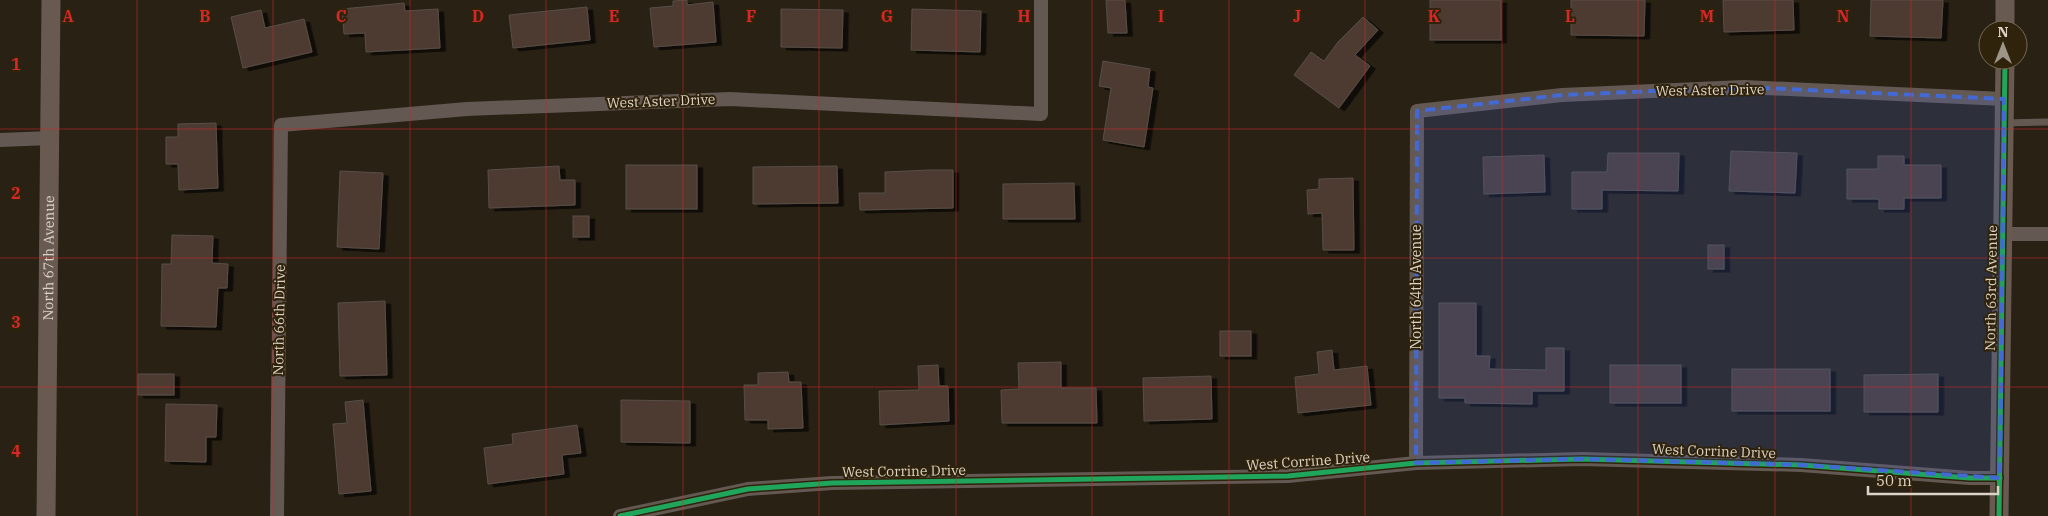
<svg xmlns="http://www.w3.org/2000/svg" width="2048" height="516" font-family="'IBM Plex Serif',serif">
	<defs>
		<filter id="shadow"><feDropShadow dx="5.5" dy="3" stdDeviation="0" flood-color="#0009"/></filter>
	</defs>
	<rect width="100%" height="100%" fill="#282114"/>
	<!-- building -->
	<g fill="#4e3b32" stroke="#574e46" filter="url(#shadow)">
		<polygon points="687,0 687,5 713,2 716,42 654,47 650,8 673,6 673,1"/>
		<polygon points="1106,0 1125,0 1127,33 1108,33"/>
		<rect x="1430" y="0" width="71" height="40"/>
		<polygon points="1571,0 1645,0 1644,36 1571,35"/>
		<polygon points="1723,0 1793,0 1794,30 1724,32"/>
		<polygon points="1871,0 1943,0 1941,38 1870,36"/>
		<polygon points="404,3 405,11 438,9 440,48 366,52 365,33 344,34 342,9"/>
		<polygon points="587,7 590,40 513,48 509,15"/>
		<polygon points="781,9 843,10 842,48 781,47"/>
		<polygon points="912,9 981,11 980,52 911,50"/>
		<polygon points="261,10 265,28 304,19 312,52 243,68 231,17"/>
		<polygon points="1363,17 1378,30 1355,55 1370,66 1339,108 1294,75 1311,52 1324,61 1338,42"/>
		<polygon points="1103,61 1150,69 1148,87 1153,88 1144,147 1103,140 1111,88 1099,86"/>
		<polygon points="216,123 218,188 179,190 178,164 166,164 166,137 178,137 178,124"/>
		<polygon points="1731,151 1797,153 1795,193 1729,191"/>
		<polygon points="1608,153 1679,153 1678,191 1602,190 1602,209 1572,209 1572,172 1607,172"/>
		<polygon points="1544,155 1545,192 1484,194 1483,157"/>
		<polygon points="1878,156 1904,156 1904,165 1941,165 1941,198 1904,198 1904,209 1879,209 1879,199 1847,199 1847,169 1878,169"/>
		<rect x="626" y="165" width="71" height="44"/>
		<polygon points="559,166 560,180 575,180 575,205 489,208 488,170"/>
		<polygon points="837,166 838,203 753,204 753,167"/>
		<polygon points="929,170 953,170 953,208 860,210 859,193 885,193 885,172"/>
		<polygon points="340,171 383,173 379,249 337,247"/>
		<polygon points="1353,178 1354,250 1323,250 1322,213 1308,214 1307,190 1319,189 1319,179"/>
		<polygon points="1074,183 1075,219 1003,219 1003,184"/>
		<rect x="573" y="216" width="16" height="21"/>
		<polygon points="172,235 213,236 212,263 228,264 227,288 218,288 216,327 161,326 162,264 171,264"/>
		<rect x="1708" y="245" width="16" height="24"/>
		<polygon points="385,301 387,375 340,376 338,303"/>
		<polygon points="1439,303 1476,303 1476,356 1490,356 1489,369 1546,370 1546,348 1564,348 1564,391 1532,391 1532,404 1465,403 1465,398 1439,398"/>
		<rect x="1220" y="331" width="31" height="25"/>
		<polygon points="1332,350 1334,370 1367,366 1371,405 1298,413 1295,377 1319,374 1317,352"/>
		<polygon points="1061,362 1061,388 1096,388 1097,423 1002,423 1001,390 1019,389 1018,363"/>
		<polygon points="938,365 939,386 948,386 949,421 880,425 879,391 919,390 918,366"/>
		<rect x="1610" y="365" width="71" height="38"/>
		<rect x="1732" y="369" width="98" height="42"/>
		<polygon points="788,372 789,382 801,382 803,428 768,429 768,420 745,420 744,385 758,385 758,373"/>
		<rect x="138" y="374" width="36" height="21"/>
		<polygon points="1938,374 1938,412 1864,412 1864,375"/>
		<polygon points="1211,376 1212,419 1144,421 1143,378"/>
		<polygon points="363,400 371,491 339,494 333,424 347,423 345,402"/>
		<polygon points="621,400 690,401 690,443 621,442"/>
		<polygon points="166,404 217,405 216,437 206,437 206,462 165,461"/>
		<polygon points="577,425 581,453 562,455 564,474 488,484 484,448 513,444 512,434"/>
	</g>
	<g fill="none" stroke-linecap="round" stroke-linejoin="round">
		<!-- lane -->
		<polyline stroke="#645852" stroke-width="7" points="2004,123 2048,122"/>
		<!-- street -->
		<g stroke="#645852" stroke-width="14">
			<polyline points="0,140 51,138"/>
			<polyline points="2003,234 2048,234"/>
			<polyline points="1416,463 1417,111 1562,95 1744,87 2004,99"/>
			<polyline points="277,516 281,125 467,109 730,99 1041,114 1041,0"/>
			<polyline points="620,516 748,489 832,483 1288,476 1416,463 1582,459 1801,465 1970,478 2000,478"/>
		</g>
		<!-- secondary -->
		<g stroke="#685a51" stroke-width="19">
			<polyline points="2005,30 2005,0"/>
			<path id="s1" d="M46,516L51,0"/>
			<polyline points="1999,516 2005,60"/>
		</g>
		<!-- cycleway casing -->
		<g stroke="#30230c" stroke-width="8">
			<g id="cycleway">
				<polyline points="620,516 748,489 832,483 1288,476 1416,463 1582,459 1801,465 1970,478 2000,478"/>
				<polyline points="1999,516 2005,60"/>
			</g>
		</g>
		<!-- cycleway -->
		<use href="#cycleway" stroke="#20a55d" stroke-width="5"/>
	</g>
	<!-- marked area -->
	<path fill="#4369d4" fill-opacity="0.2" stroke="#4369d4" stroke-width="4" stroke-dasharray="10 6" stroke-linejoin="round" d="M1744,87L2004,99L2000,478L1801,465L1582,459L1416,463L1417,111L1562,95Z"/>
	<!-- grid -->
	<path fill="none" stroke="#d62828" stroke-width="1" stroke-opacity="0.55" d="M137,0V516M273,0V516M410,0V516M546,0V516M683,0V516M819,0V516M956,0V516M1092,0V516M1229,0V516M1365,0V516M1502,0V516M1638,0V516M1775,0V516M1911,0V516M0,129H2048M0,258H2048M0,387H2048"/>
	<g text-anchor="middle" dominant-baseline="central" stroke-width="4" stroke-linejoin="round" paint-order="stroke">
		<!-- street labels -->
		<g font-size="14" fill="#dcd3c6" stroke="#30230c">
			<text transform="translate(1710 90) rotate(-1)">West Aster Drive</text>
			<text transform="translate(661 101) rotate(-2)">West Aster Drive</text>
			<text stroke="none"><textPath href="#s1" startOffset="258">North 67th Avenue</textPath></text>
			<text transform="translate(1416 287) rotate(-90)">North 64th Avenue</text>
			<text transform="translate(1991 288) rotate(-89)">North 63rd Avenue</text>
			<text transform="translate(279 320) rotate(-89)">North 66th Drive</text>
			<text transform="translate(1714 451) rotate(2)">West Corrine Drive</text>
			<text transform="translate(1308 461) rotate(-4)">West Corrine Drive</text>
			<text transform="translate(904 471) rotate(-1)">West Corrine Drive</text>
		</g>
	</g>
	<g font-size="16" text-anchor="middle" font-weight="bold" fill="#d62828" stroke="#30230c" stroke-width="4" stroke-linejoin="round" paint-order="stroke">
		<text x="68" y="22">A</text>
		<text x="205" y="22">B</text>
		<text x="341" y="22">C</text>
		<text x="478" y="22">D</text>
		<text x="614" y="22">E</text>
		<text x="751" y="22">F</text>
		<text x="887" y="22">G</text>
		<text x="1024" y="22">H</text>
		<text x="1161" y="22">I</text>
		<text x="1297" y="22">J</text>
		<text x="1434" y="22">K</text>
		<text x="1570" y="22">L</text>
		<text x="1707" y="22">M</text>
		<text x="1843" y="22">N</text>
		<text x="16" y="70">1</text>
		<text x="16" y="199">2</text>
		<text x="16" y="328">3</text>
		<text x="16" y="457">4</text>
	</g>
	<!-- north arrow -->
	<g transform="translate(2003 45)"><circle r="24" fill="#30230c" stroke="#756956"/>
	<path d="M0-4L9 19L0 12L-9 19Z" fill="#9d9588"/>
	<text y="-8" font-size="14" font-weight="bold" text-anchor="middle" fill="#dcd3c6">N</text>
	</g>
	<!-- scale -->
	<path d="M1868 486v8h130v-8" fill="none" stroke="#dcd3c6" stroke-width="2.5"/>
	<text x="1876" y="486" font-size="15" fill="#dcd3c6" stroke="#30230c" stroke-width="4" paint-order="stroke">50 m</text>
</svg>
